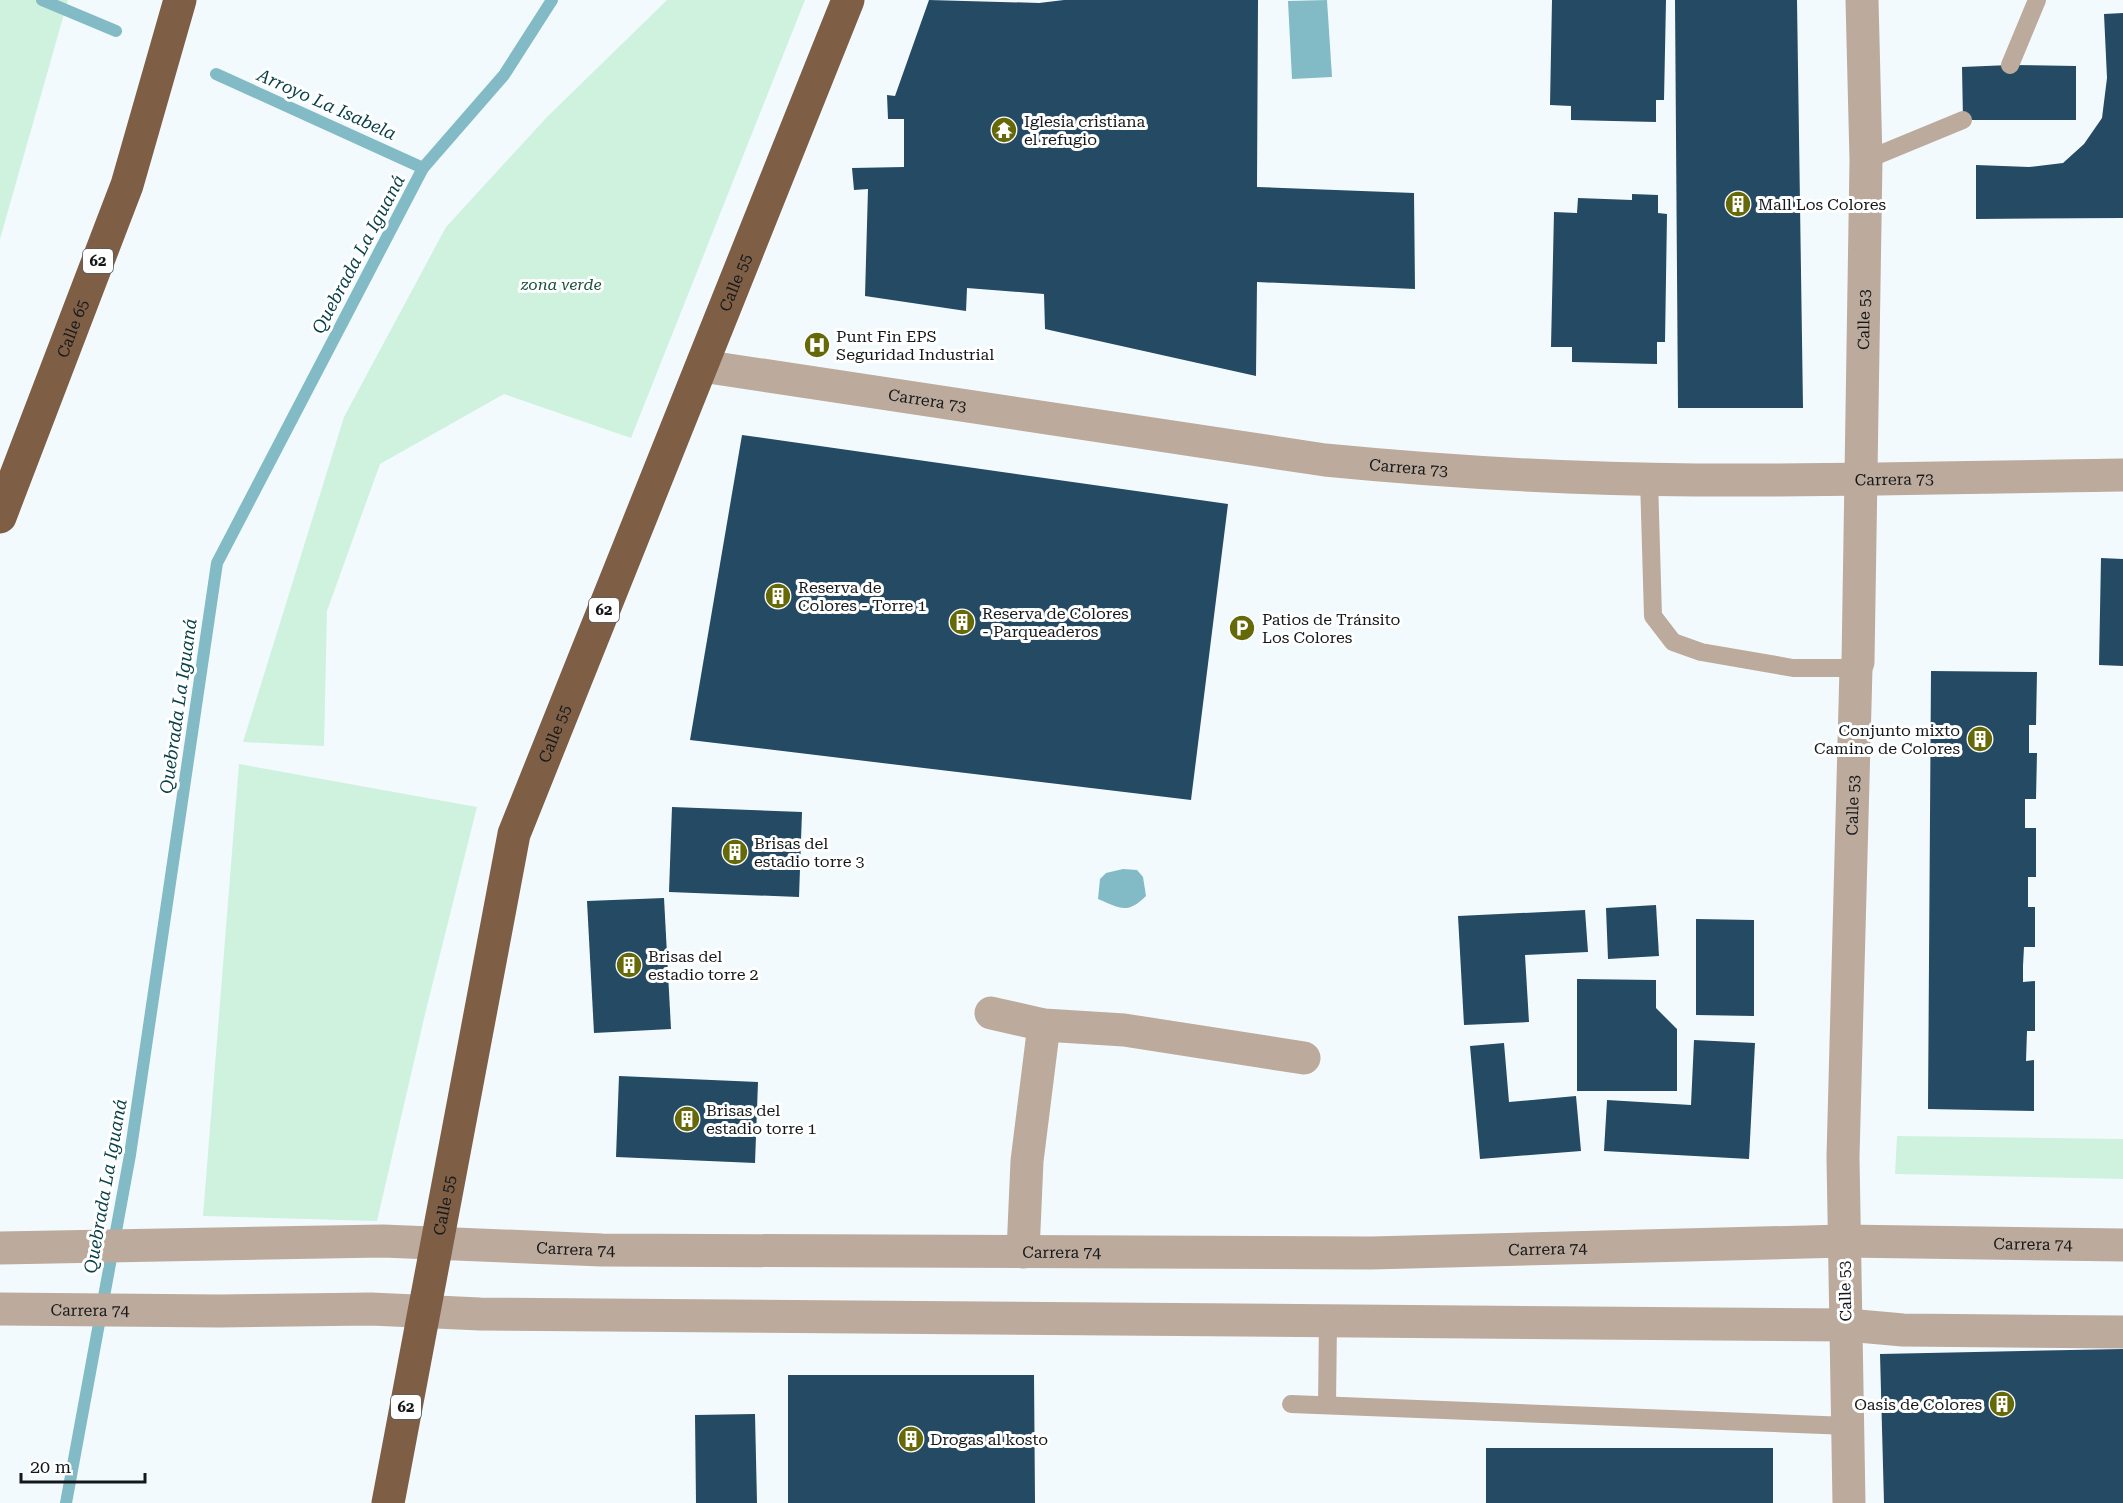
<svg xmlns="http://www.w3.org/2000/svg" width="2123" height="1503" font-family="'Roboto Serif',serif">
	<rect width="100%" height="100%" fill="#f3fafe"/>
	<!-- green -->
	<g fill="#cff2de">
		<polygon points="0,0 68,0 0,239"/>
		<polygon points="667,0 805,0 631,438 504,394 380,464 327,611 324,746 243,742 344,417 446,227 547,117"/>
		<polygon points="239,764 477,807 426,1010 377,1221 203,1216"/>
		<polygon points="1897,1136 2123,1139 2123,1179 1895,1174"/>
	</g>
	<!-- water -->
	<g fill="#82bbc5">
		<polygon points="1327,0 1332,77 1292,79 1288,1"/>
		<path d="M1123,869L1137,870L1143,877L1146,896C1127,915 1120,908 1098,899L1100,879L1106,873Z"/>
	</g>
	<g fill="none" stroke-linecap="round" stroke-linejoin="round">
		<!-- stream -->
		<g stroke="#82bbc5" stroke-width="12">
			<polyline points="42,0 116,31"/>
			<polyline points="216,74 423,168"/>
			<polyline points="66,1503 130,1155 217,563 423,168 504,75 552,0"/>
		</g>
	</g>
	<!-- building -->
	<g fill="#254a63">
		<polygon points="929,0 1039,3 1064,0 1258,0 1257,187 1414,193 1415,289 1257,282 1256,376 1045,329 1044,294 967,288 966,311 865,296 868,189 854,190 852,168 904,167 904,119 888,119 887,95 895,96"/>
		<polygon points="1552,0 1666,0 1664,100 1656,100 1656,122 1571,120 1571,106 1550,105"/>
		<polygon points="1675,0 1797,0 1803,408 1678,408"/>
		<polygon points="2123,13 2123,218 1976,219 1976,165 2029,167 2063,163 2084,144 2102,118 2107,78 2104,14"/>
		<polygon points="2010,65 2076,66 2076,120 1963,120 1962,67"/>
		<polygon points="1632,194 1658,195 1658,213 1667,214 1665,342 1657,342 1657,364 1572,362 1572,347 1551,347 1554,212 1577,213 1578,198 1632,200"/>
		<polygon points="742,435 1228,504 1191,800 690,740"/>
		<polygon points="2101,558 2123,559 2123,666 2099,665"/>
		<polygon points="1931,671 2037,672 2036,725 2029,725 2029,753 2037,753 2036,799 2025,799 2025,828 2036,828 2036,877 2028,877 2028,907 2035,907 2035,947 2024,947 2023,966 2023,982 2035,981 2035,1031 2027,1031 2026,1061 2034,1060 2034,1111 1928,1109"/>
		<polygon points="672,807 802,812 799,897 669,892"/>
		<polygon points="664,898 671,1029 594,1033 587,901"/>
		<polygon points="1656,905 1659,956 1608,959 1606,908"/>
		<polygon points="1585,910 1588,952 1525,955 1529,1022 1464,1025 1458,916"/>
		<polygon points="1696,919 1754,920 1754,1016 1696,1015"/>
		<polygon points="1577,979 1656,980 1656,1008 1677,1029 1677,1091 1577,1091"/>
		<polygon points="1694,1040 1755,1043 1749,1159 1604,1151 1607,1100 1691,1105"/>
		<polygon points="1504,1043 1509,1102 1576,1096 1581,1151 1480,1159 1470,1046"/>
		<polygon points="619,1076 758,1082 755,1163 616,1157"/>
		<polygon points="2123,1349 2123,1503 1884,1503 1880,1354"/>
		<polygon points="788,1375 1034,1375 1035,1503 788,1503"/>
		<polygon points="755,1414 757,1503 696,1503 695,1415"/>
		<rect x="1486" y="1448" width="287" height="55"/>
	</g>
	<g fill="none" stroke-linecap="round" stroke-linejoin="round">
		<!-- service -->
		<g stroke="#bcaa9d" stroke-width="18">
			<polyline points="2010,65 2037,0"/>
			<polyline points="1866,160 1963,120"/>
			<polyline points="1649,479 1653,616 1673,642 1701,652 1793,668 1856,668"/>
			<polyline points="1291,1404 1848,1426"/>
			<polyline points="1327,1405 1328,1321"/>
		</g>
		<!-- minor -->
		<g stroke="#bcaa9d" stroke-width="33">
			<path id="s1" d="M702,366L1325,460C1448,472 1572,479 1696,480C1839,481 1981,477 2123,475"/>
			<polyline points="991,1013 1044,1025 1124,1030 1304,1058"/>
			<path id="s2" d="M1844,1241L2123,1245"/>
			<polyline points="1023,1252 1027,1161 1044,1025"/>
			<polyline points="1847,1325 1903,1330 2123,1332"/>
		</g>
		<!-- tertiary -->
		<g stroke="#bcaa9d" stroke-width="33">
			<path id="s3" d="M0,1248L383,1241L602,1250L1371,1253L1844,1241"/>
			<path id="s4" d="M0,1309L219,1311L371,1309L480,1314L1847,1325"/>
			<path id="s5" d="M1849,1503L1843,1157L1856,668L1858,662L1866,160L1862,0"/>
		</g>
		<!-- trunk -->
		<g stroke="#7e5e45" stroke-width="33">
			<path id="s6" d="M0,517L127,185L180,0"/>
			<path id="s7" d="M388,1503L514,834L848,0"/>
		</g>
	</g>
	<!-- icons -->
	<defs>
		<g id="temple-disc" transform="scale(1.35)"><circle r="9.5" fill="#666907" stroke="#fff"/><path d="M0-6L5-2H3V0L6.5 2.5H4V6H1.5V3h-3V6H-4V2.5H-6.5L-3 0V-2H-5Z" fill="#fff"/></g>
		<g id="building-disc" transform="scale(1.35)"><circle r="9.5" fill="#666907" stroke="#fff"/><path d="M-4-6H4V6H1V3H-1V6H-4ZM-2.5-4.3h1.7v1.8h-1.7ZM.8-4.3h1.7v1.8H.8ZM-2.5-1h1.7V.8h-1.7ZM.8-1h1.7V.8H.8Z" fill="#fff"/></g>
		<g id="hospital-disc" transform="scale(1.35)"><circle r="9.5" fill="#666907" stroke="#fff"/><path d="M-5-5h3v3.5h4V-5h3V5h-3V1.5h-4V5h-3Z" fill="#fff"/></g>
		<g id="parking-disc" transform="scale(1.35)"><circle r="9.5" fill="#666907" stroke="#fff"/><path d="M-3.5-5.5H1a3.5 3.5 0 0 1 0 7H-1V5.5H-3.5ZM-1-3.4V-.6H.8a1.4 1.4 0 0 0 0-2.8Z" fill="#fff"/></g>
	</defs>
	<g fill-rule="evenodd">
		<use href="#temple-disc" x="1004" y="130"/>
		<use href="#building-disc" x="1738" y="204"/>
		<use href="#hospital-disc" x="817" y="345"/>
		<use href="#building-disc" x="778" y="596"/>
		<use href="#building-disc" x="962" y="622"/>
		<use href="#parking-disc" x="1242" y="628"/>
		<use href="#building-disc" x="1980" y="739"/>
		<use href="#building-disc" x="735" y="852"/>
		<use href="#building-disc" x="629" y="965"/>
		<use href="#building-disc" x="687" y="1119"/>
		<use href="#building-disc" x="2002" y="1404"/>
		<use href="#building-disc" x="911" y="1439"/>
	</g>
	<g text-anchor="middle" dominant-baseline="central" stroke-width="6" stroke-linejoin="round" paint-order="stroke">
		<!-- shield labels -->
		<g fill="#fff" stroke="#5b5d5f" stroke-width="1.5">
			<rect x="83" y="249" width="30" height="24" rx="4.5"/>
			<rect x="589" y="598" width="30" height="24" rx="4.5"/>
			<rect x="391" y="1395" width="30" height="24" rx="4.5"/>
		</g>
		<g font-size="15" font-weight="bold" fill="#15181a">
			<text x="98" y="261">62</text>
			<text x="604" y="610">62</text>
			<text x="406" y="1407">62</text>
		</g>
		<!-- poi labels -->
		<g font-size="16" fill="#15181a" stroke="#fff" text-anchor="start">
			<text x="1024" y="121">Iglesia cristiana<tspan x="1024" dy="18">el refugio</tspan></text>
			<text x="1758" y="204">Mall Los Colores</text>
			<text x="836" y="336">Punt Fin EPS<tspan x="836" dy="18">Seguridad Industrial</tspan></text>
			<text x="798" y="587">Reserva de<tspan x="798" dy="18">Colores - Torre 1</tspan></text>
			<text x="982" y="613">Reserva de Colores<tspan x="982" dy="18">- Parqueaderos</tspan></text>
			<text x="1262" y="619">Patios de Tránsito<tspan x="1262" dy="18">Los Colores</tspan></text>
			<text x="1960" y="730" text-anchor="end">Conjunto mixto<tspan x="1960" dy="18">Camino de Colores</tspan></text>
			<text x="754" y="843">Brisas del<tspan x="754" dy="18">estadio torre 3</tspan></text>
			<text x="648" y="956">Brisas del<tspan x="648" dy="18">estadio torre 2</tspan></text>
			<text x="706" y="1110">Brisas del<tspan x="706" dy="18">estadio torre 1</tspan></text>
			<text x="1982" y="1404" text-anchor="end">Oasis de Colores</text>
			<text x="930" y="1439">Drogas al kosto</text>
		</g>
		<!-- street labels -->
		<g font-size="16" fill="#15181a" stroke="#fff">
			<text stroke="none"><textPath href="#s7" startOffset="1275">Calle 55</textPath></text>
			<text stroke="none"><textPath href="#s5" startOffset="1184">Calle 53</textPath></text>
			<text stroke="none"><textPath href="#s6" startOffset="202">Calle 65</textPath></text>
			<text stroke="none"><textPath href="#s1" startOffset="228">Carrera 73</textPath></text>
			<text stroke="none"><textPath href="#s1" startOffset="714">Carrera 73</textPath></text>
			<text stroke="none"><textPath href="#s1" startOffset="1200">Carrera 73</textPath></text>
			<text stroke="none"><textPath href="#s7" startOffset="789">Calle 55</textPath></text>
			<text stroke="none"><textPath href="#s5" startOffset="698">Calle 53</textPath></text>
			<text stroke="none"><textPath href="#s7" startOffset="303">Calle 55</textPath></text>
			<text stroke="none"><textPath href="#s2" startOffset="189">Carrera 74</textPath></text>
			<text stroke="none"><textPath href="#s3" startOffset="576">Carrera 74</textPath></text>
			<text stroke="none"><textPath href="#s3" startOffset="1548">Carrera 74</textPath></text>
			<text stroke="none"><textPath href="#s3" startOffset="1062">Carrera 74</textPath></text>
			<text transform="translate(1845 1291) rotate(-92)">Calle 53</text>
			<text stroke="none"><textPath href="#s4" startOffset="90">Carrera 74</textPath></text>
		</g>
		<!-- park labels -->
		<g font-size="16" font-style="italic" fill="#1a5238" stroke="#fff">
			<text x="561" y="284">zona verde</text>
		</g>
		<!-- water labels -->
		<g font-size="18" font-style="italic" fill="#073f46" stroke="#fff">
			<text transform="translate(327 104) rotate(24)">Arroyo La Isabela</text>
			<text transform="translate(358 254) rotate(-62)">Quebrada La Iguaná</text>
			<text transform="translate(178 706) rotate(-82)">Quebrada La Iguaná</text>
			<text transform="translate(105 1186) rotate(-80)">Quebrada La Iguaná</text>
		</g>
	</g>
	<!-- scale -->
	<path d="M21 1473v9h124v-9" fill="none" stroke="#15181a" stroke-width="3"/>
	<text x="30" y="1473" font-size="18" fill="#15181a" stroke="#ffffff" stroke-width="4.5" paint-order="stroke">20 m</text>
</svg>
